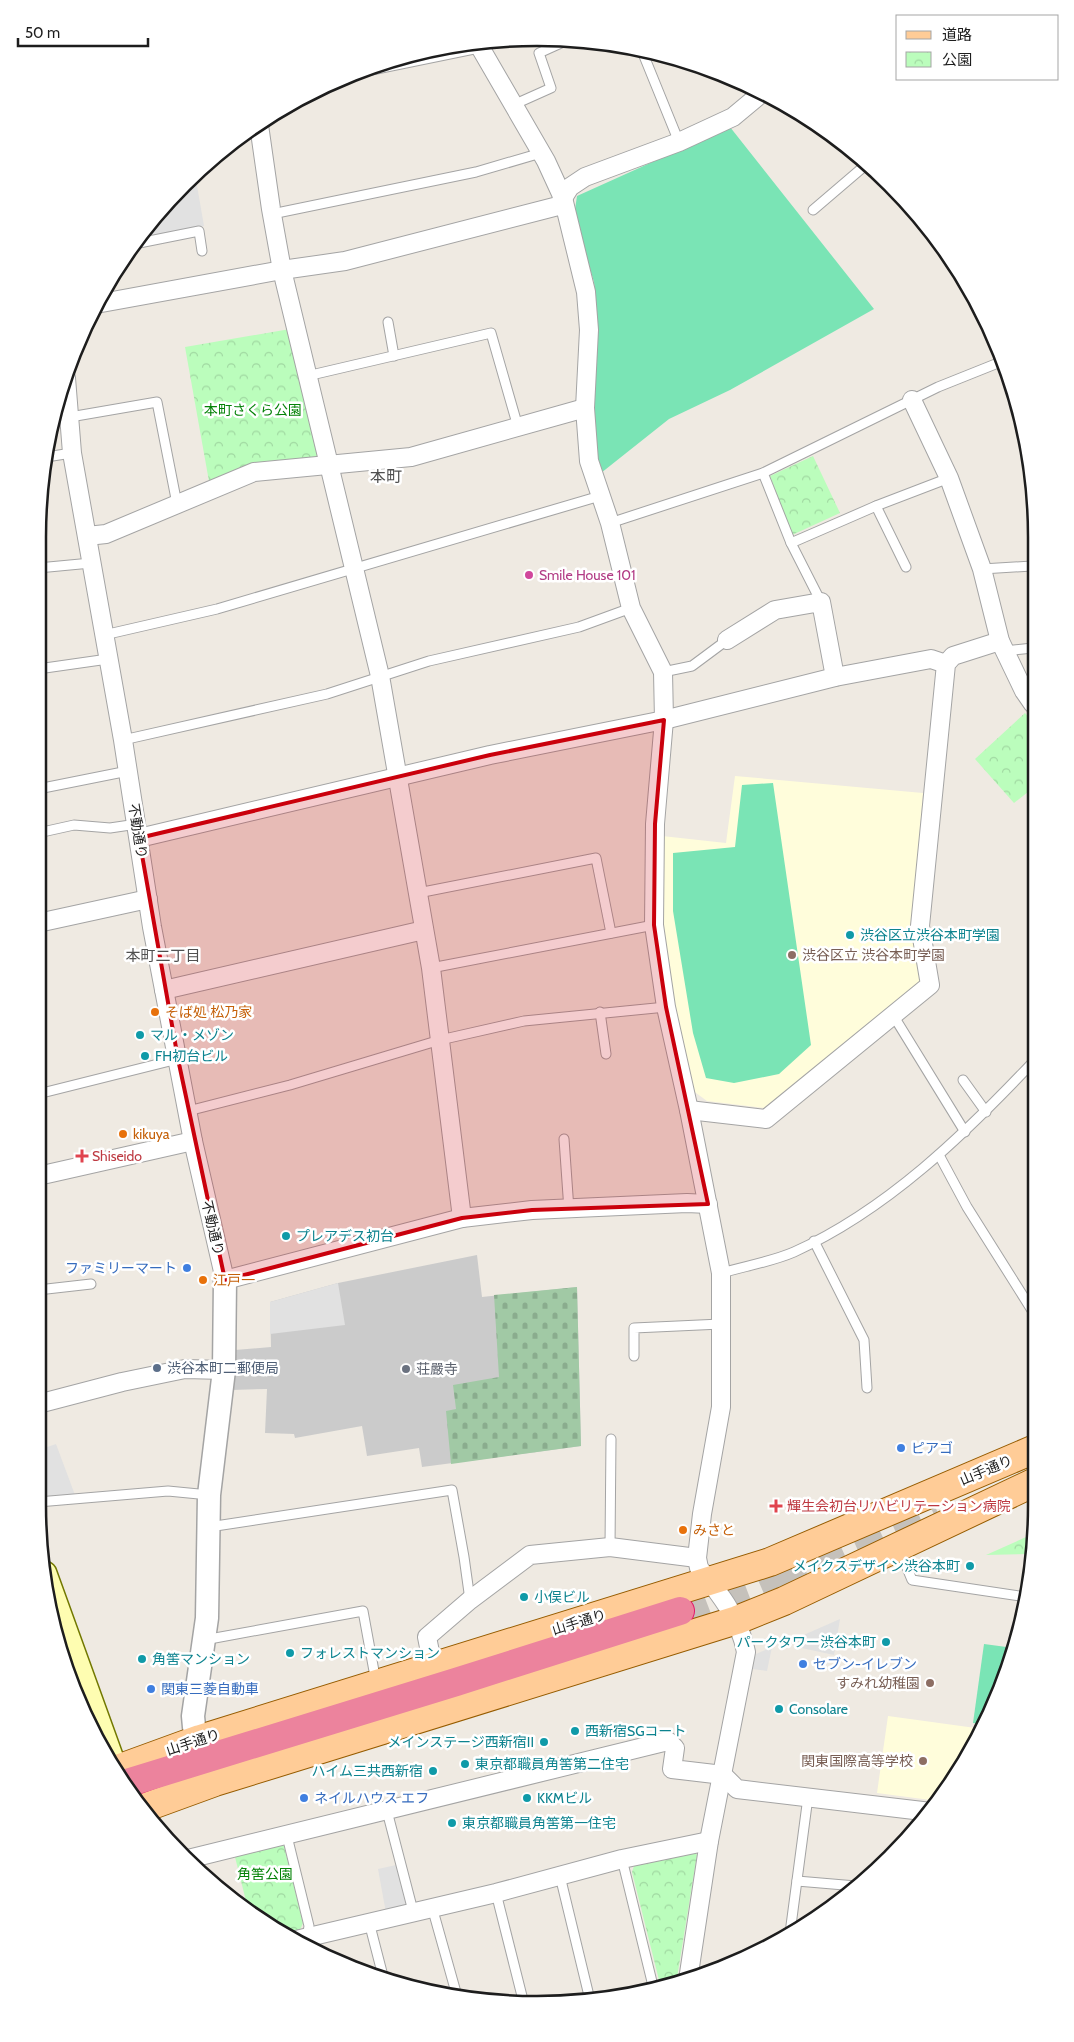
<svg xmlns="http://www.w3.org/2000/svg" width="1074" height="2042" font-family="Cabin,'Noto Sans JP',sans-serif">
	<defs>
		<pattern id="cemetery-stones" width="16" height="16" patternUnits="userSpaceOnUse" patternTransform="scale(1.25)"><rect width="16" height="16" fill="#a1c9a5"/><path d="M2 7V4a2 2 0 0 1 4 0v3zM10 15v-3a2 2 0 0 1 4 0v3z" fill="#8aac8e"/></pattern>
		<pattern id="park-crowns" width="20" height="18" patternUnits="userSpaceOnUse" patternTransform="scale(1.25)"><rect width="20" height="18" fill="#bbfdbc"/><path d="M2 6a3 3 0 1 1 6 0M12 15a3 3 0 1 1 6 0" fill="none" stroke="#a0d8a1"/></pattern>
	</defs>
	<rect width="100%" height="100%" fill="#efeae2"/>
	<!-- education -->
	<g fill="#fffddb">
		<polygon points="735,776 923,793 915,888 922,985 764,1108 707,1101 692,1090 659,924 662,836 726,843"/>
		<polygon points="888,1716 983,1729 938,1801 877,1793"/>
	</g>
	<!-- religious -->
	<polygon fill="#cbcbcb" points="477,1255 482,1297 577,1287 581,1446 422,1467 419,1448 367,1456 362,1426 295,1438 294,1434 265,1433 267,1389 231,1390 235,1350 271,1347 270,1302 338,1283"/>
	<!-- cemetery -->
	<polygon fill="url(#cemetery-stones)" points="577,1287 581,1446 451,1464 446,1411 456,1409 453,1385 499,1377 494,1295"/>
	<!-- park -->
	<g fill="url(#park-crowns)">
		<polygon points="290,329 322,457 210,487 185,347"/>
		<polygon points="813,456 840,513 792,535 770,476"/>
		<polygon points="1025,713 1033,723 1033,788 1014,803 975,759"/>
		<polygon points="1035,1533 1033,1554 986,1555"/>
		<polygon points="278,1842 284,1846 303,1923 299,1932 286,1934 260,1920 249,1913 235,1857"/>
		<polygon points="694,1851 697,1855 676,1984 661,1988 632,1872 634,1866"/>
	</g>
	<!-- pitch -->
	<g fill="#7ae4b5">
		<polygon points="730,127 874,309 730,390 669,419 601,473 596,453 593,428 598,325 594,282 574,216 577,196"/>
		<polygon points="773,783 811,1045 779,1074 734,1083 706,1078 693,1033 673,911 673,853 735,847 742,785"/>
		<polygon points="984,1644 1014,1648 985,1725 973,1723"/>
	</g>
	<!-- parking -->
	<g fill="#e1e1e1">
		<polygon points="195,174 204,226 138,238 141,233"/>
		<polygon points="338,1283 345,1325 270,1334 270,1302"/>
		<polygon points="56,1444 75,1495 38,1497 38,1450"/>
		<polygon points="840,1619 834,1655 797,1647 799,1637"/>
		<polygon points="772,1647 767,1671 752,1669 756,1654"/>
		<polygon points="396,1865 406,1905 386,1913 378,1869"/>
	</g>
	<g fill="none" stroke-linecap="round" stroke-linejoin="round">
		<!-- motorway-tunnel -->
		<g stroke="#c5c1bb" stroke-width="28" stroke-dasharray="28 14" stroke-linecap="butt">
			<polyline points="781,1584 938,1513"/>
			<polyline points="680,1611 753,1583 797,1564"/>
		</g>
		<!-- service casing -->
		<g stroke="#a4a4a4" stroke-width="11">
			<g id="service">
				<polyline points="642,51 679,142"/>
				<polyline points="357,73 479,48"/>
				<polyline points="513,105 551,88 539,53 570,39"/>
				<polyline points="813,210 868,163"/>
				<polyline points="272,214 476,172 541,153"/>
				<polyline points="134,244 199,231 202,251"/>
				<polyline points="388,322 394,356"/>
				<polyline points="307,376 491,333 518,427"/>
				<polyline points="70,417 157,402 177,504"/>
				<polyline points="46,457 72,453"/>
				<polyline points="763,473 791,543 821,602"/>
				<polyline points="876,506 906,567"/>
				<polyline points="610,523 763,473 938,387 1003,361"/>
				<polyline points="791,543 876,506 949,478"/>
				<polyline points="38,568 91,563"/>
				<polyline points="982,569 1032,566"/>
				<polyline points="104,635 217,609 600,496"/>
				<polyline points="1005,651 1033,648"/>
				<polyline points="38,669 108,659"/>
				<polyline points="663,672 692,666 727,640"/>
				<polyline points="123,740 327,694 429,661 579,627 631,608"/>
				<polyline points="38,789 128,771"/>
				<polyline points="38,833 74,825 110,828 137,824"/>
				<polyline points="418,893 596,858 611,933"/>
				<polyline points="431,968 654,925"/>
				<polyline points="600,1012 606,1054"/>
				<polyline points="893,1015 965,1132"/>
				<polyline points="963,1080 986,1112"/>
				<polyline points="38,1094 178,1059"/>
				<polyline points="188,1111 290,1085 440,1040 524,1021 666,1007"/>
				<polyline points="564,1139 569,1210"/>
				<polyline points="939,1155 967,1207 1035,1315"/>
				<polyline points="814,1241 864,1340 867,1388"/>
				<path d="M721,1273C745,1266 771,1262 794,1252C887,1210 965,1134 1034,1061"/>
				<polyline points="38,1290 91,1284"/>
				<polyline points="634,1356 634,1328 721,1324"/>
				<polyline points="38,1502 168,1491 209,1495"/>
				<polyline points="209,1527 452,1490 464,1557 470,1600"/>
				<polyline points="610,1547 611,1439"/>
				<polyline points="900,1551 912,1580 1026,1597"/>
				<polyline points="204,1640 363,1611 376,1682"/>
				<polyline points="387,1811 413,1911"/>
				<polyline points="287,1836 309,1926 307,1940"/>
				<polyline points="622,1859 654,1990"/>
				<polyline points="560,1876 590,2000"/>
				<polyline points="797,1881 856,1886"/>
				<polyline points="496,1893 523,2000"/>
				<polyline points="432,1907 457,1996"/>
				<polyline points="369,1922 384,1980"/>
				<polyline points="790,1933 808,1797"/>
				<polyline points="507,2003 523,2000 529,2003"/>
			</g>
		</g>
		<!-- minor casing -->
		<g stroke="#a4a4a4" stroke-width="20">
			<g id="minor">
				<path d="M477,42L546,161L563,198L586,292L589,330L585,408L589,461L610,523L631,608L663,672L664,720L655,824L654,925L666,1007L689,1110L721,1273V1407L702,1514L697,1558L699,1568C720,1594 740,1619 746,1652L709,1841L688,1980"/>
				<polyline points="259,125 271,209 282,270 380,676 431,968 462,1218"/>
				<polyline points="96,304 282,270 345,261 558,206 570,187 585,177 679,142 733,117 763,92"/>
				<polyline points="66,378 72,453 123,740 152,927 193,1141 225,1280 462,1218 532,1210 687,1203 708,1204"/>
				<polyline points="912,400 949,478 982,569 1000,641 1024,691 1033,704"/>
				<polyline points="87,536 106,534 254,472 411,457 585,408"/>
				<polyline points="727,640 775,610 821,602 835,677"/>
				<polyline points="139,838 490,755 664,720 835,677 931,659 946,664"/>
				<polyline points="38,923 148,899"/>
				<polyline points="164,990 424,930"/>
				<polyline points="689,1110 766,1119 930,985 920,926 946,664 953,656 1000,641"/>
				<polyline points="38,1176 193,1141"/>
				<polyline points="38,1404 122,1382 185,1369 224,1370"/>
				<polyline points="433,1667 427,1637 470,1600 530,1555 610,1547 697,1558"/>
				<polyline points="188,1859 668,1741 675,1748 672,1769 723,1775 737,1789 931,1812"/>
				<polyline points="296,1940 496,1893 622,1859 709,1841"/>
			</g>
		</g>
		<!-- tertiary casing -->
		<g stroke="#a4a4a4" stroke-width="25">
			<polyline id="tertiary" points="200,1739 194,1727 193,1716 207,1618 209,1495 224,1370 225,1280"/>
		</g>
		<!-- secondary casing -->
		<g stroke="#727800" stroke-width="28">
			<polyline id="secondary" points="44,1574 116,1773"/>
		</g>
		<!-- primary casing -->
		<g stroke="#965c00" stroke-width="30">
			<g id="primary">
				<polyline points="115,1770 200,1739 770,1562 1035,1449"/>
				<polyline points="141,1809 215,1782 737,1620 784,1601 1035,1482"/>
			</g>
		</g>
		<!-- motorway casing -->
		<g stroke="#e41869" stroke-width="30">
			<polyline id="motorway" points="124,1784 456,1682 680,1611"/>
		</g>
		<!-- service -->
		<use href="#service" stroke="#fff" stroke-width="9"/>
		<!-- minor -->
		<use href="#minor" stroke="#fff" stroke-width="18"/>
		<!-- tertiary -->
		<use href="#tertiary" stroke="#fff" stroke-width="22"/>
		<!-- secondary -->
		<use href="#secondary" stroke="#fefdb1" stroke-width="25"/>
		<!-- primary -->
		<use href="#primary" stroke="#ffcc97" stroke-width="28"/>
		<!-- motorway -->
		<use href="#motorway" stroke="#ec839d" stroke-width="28"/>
	</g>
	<!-- marked area -->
	<path fill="#ca000c" fill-opacity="0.2" stroke="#ca000c" stroke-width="4" stroke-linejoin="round" d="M664,720L655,824L654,925L666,1007L708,1204L532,1210L462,1218L225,1280L178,1059L139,838L490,755Z"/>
	<!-- markers -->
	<circle fill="#d1479c" stroke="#fff" stroke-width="2" cx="529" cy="575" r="5"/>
	<g fill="#0f9aa8" stroke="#fff" stroke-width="2">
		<circle cx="850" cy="935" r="5"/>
		<circle cx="140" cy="1035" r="5"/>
		<circle cx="145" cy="1056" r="5"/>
		<circle cx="286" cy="1236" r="5"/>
		<circle cx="970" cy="1566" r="5"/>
		<circle cx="524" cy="1597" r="5"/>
		<circle cx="886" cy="1642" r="5"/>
		<circle cx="290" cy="1653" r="5"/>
		<circle cx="142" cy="1659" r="5"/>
		<circle cx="779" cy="1709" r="5"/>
		<circle cx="575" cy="1731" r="5"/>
		<circle cx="544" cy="1742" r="5"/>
		<circle cx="465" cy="1764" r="5"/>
		<circle cx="433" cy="1771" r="5"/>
		<circle cx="527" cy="1798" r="5"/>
		<circle cx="452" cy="1823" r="5"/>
	</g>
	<g fill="#8d6e63" stroke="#fff" stroke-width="2">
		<circle cx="792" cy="955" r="5"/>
		<circle cx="930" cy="1683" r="5"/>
		<circle cx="923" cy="1761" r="5"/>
	</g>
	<g fill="#e8710a" stroke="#fff" stroke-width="2">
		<circle cx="155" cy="1012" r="5"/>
		<circle cx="123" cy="1134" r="5"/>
		<circle cx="203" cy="1280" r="5"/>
		<circle cx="683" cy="1530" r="5"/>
	</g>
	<g fill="#e0444e" stroke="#fff" stroke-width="2">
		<path d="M79.5 1148.5h5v5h5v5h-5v5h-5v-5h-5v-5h5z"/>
		<path d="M773.5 1498.5h5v5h5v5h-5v5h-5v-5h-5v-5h5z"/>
	</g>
	<g fill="#3f7fe0" stroke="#fff" stroke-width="2">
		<circle cx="187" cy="1268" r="5"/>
		<circle cx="901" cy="1448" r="5"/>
		<circle cx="803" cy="1664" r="5"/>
		<circle cx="151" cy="1689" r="5"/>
		<circle cx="304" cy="1798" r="5"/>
	</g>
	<circle fill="#5c6f8a" stroke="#fff" stroke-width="2" cx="157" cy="1368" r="5"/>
	<circle fill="#6b7280" stroke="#fff" stroke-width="2" cx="406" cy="1369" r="5"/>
	<g text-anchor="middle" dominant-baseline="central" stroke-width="5" stroke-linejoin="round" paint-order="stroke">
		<!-- park labels -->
		<g font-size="14" fill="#048207" stroke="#fff">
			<text x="253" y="410">本町さくら公園</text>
			<text x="265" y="1874">角筈公園</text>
		</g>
		<!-- hotel labels -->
		<g font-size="14" fill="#b23c85" stroke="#fff" text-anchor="start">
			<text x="539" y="575">Smile House 101</text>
		</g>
		<!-- street labels -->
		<g font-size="14" fill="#1d1d1d" stroke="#fff">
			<text transform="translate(138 831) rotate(81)">不動通り</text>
			<text transform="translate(213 1228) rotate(77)">不動通り</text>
			<text transform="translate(986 1470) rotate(-23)">山手通り</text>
			<text transform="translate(579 1622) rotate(-17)">山手通り</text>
			<text transform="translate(193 1742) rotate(-18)">山手通り</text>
		</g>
		<!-- culture labels -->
		<g font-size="14" fill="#0d838f" stroke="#fff" text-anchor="start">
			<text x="860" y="935">渋谷区立渋谷本町学園</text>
			<text x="150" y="1035">マル・メゾン</text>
			<text x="155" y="1056">FH初台ビル</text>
			<text x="296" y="1236">プレアデス初台</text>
			<text x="960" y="1566" text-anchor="end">メイクスデザイン渋谷本町</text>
			<text x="534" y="1597">小俣ビル</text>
			<text x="876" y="1642" text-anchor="end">パークタワー渋谷本町</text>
			<text x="300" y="1653">フォレストマンション</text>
			<text x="152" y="1659">角筈マンション</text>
			<text x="789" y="1709">Consolare</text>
			<text x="585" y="1731">西新宿SGコート</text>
			<text x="534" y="1742" text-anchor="end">メインステージ西新宿II</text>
			<text x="475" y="1764">東京都職員角筈第二住宅</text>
			<text x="423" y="1771" text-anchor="end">ハイム三共西新宿</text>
			<text x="537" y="1798">KKMビル</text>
			<text x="462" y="1823">東京都職員角筈第一住宅</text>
		</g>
		<!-- education labels -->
		<g font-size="14" fill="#785e54" stroke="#fff" text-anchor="end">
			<text x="802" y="955" text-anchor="start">渋谷区立 渋谷本町学園</text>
			<text x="920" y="1683">すみれ幼稚園</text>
			<text x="913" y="1761">関東国際高等学校</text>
		</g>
		<!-- food labels -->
		<g font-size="14" fill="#c56008" stroke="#fff" text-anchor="start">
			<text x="165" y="1012">そば処 松乃家</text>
			<text x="133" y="1134">kikuya</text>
			<text x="213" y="1280">江戸一</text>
			<text x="693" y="1530">みさと</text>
		</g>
		<!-- health labels -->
		<g font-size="14" fill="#be3a42" stroke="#fff" text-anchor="start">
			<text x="92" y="1156">Shiseido</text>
			<text x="787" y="1506">輝生会初台リハビリテーション病院</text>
		</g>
		<!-- shop labels -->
		<g font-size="14" fill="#366cbe" stroke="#fff" text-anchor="start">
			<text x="177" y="1268" text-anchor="end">ファミリーマート</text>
			<text x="911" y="1448">ピアゴ</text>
			<text x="813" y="1664">セブン-イレブン</text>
			<text x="161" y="1689">関東三菱自動車</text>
			<text x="314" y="1798">ネイルハウス エフ</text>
		</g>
		<!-- service labels -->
		<g font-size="14" fill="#4e5e75" stroke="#fff" text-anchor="start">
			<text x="167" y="1368">渋谷本町二郵便局</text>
		</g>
		<!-- worship labels -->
		<g font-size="14" fill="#5b616d" stroke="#fff" text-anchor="start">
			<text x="416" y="1369">荘嚴寺</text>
		</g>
		<!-- neighbourhood labels -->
		<g font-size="15" fill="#505050" stroke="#fff">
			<text x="163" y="956">本町二丁目</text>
		</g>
		<!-- quarter labels -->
		<g font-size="16" fill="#505050" stroke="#fff">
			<text x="386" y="476">本町</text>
		</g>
	</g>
	<!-- crop -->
	<path d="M0 0H1074V2042H0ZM537 46H537A491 491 0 0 1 1028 537V1505A491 491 0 0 1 537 1996H537A491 491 0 0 1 46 1505V537A491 491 0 0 1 537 46Z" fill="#fff" fill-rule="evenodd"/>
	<path fill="none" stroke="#1d1d1d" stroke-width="2.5" d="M537 46H537A491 491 0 0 1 1028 537V1505A491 491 0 0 1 537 1996H537A491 491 0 0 1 46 1505V537A491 491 0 0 1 537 46Z"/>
	<!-- legend -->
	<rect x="896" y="15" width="162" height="65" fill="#ffffff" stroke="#a5a5a5"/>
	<rect x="906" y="31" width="25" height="8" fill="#ffcc97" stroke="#a5a5a5"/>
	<text x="942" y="40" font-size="15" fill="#1d1d1d">道路</text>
	<rect x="906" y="52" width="25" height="15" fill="url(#park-crowns)" stroke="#a5a5a5"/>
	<text x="942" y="65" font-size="15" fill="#1d1d1d">公園</text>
	<!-- scale -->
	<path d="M18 38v8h130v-8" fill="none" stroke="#1d1d1d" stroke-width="2.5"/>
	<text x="25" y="38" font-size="15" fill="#1d1d1d" stroke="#ffffff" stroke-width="4" paint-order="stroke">50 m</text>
</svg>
